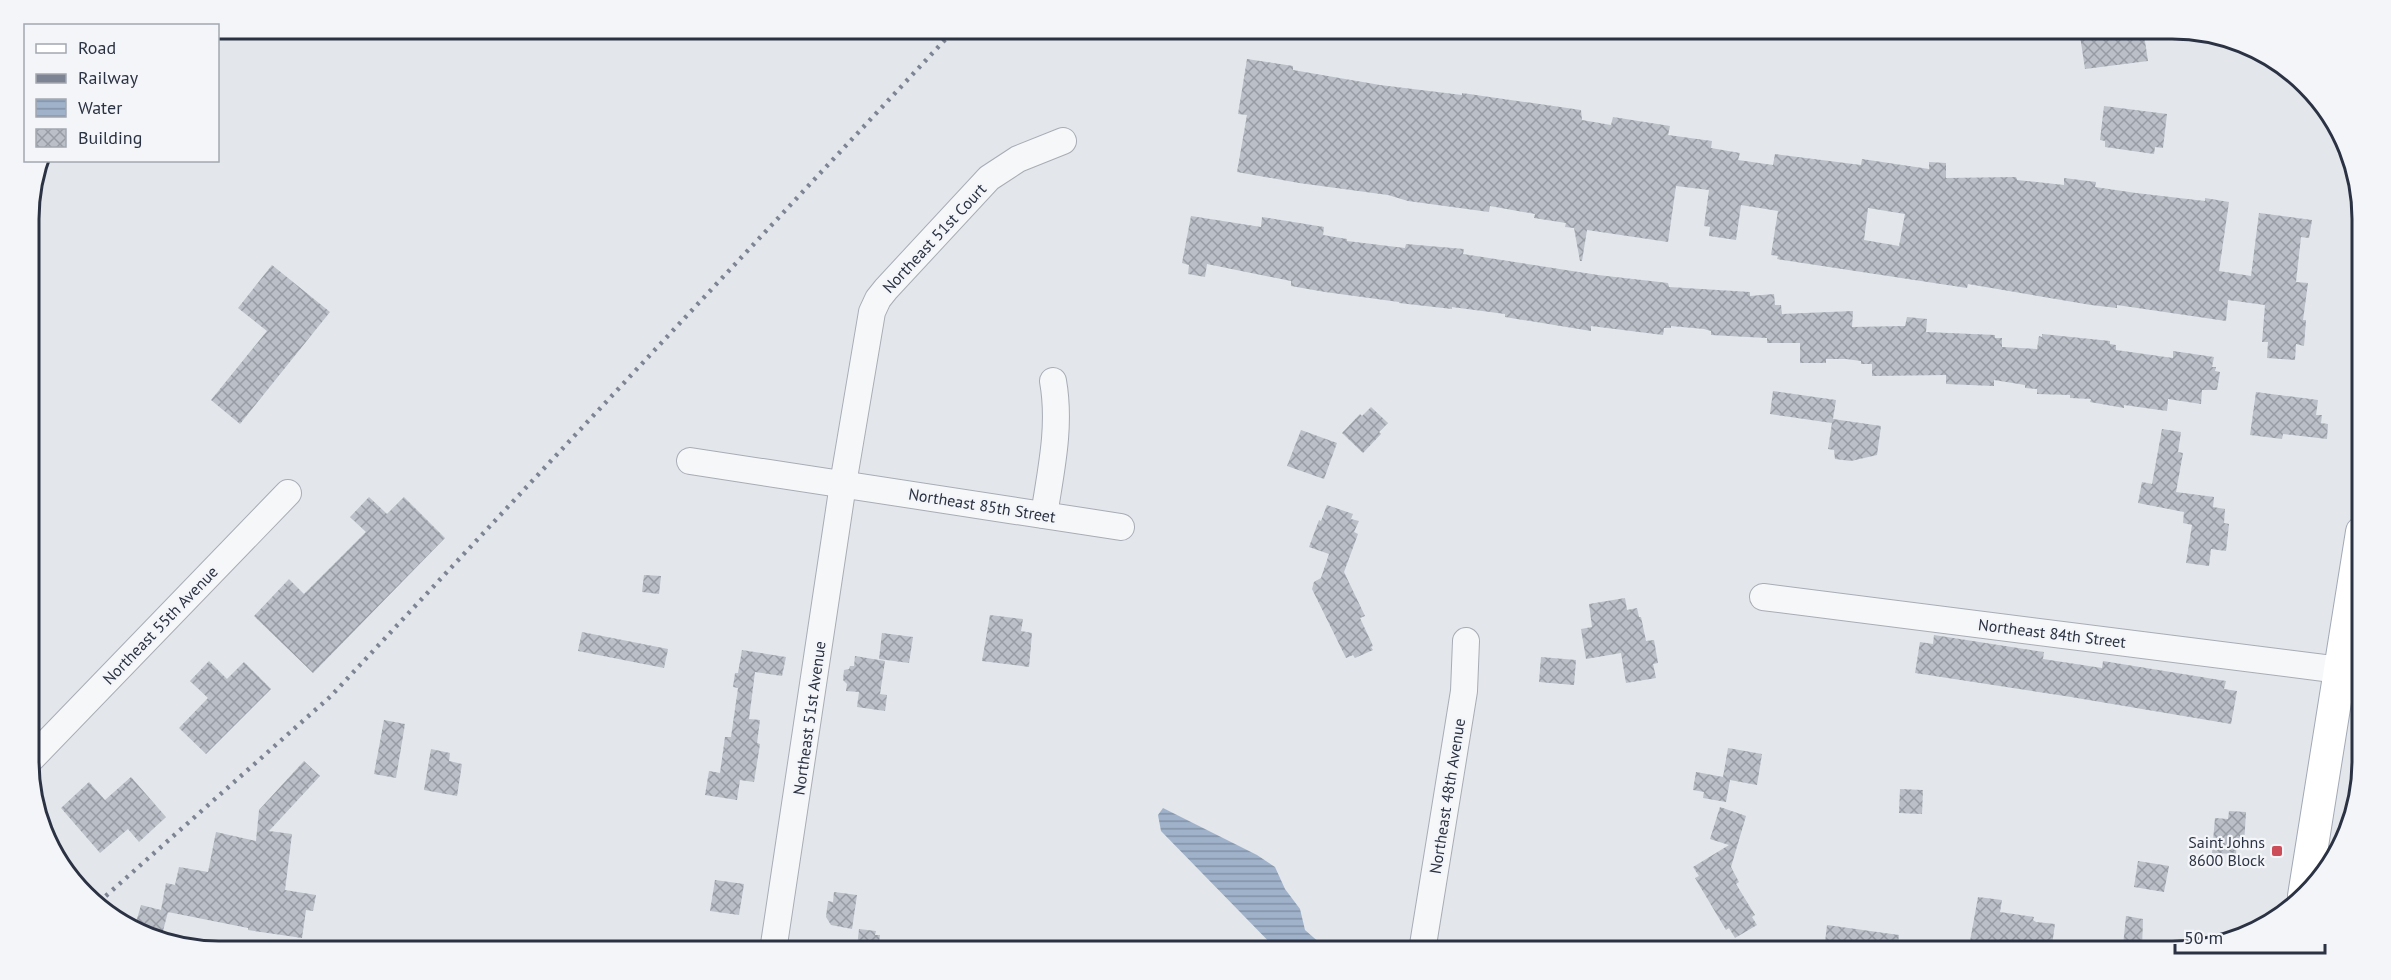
<svg xmlns="http://www.w3.org/2000/svg" width="2391" height="980" font-family="'PT Sans',sans-serif">
	<defs>
		<pattern id="forest-firs" width="22" height="20" patternUnits="userSpaceOnUse" patternTransform="scale(1.5)"><rect width="22" height="20" fill="#c8d5c4"/><path d="M5 1l3.5 6h-7zM16 11l3.5 6h-7z" fill="#acb7aa"/></pattern>
		<pattern id="water-rules" width="6" height="5" patternUnits="userSpaceOnUse" patternTransform="scale(1.5)"><rect width="6" height="5" fill="#9fb2ca"/><path d="M0 2.5h6" fill="none" stroke="#8291a6"/></pattern>
		<pattern id="building-cross-hatch" width="8" height="8" patternUnits="userSpaceOnUse" patternTransform="scale(1.5)"><rect width="8" height="8" fill="#babfc8"/><path d="M0 0l8 8M0 8l8-8" fill="none" stroke="#979ca4"/></pattern>
	</defs>
	<rect width="100%" height="100%" fill="#e3e6eb"/>
	<!-- forest -->
	<polygon fill="url(#forest-firs)" points="1489,943 1534,948 1545,951 1430,951 1431,948"/>
	<!-- water -->
	<polygon fill="url(#water-rules)" points="1163,808 1257,855 1275,867 1285,889 1300,909 1305,930 1329,951 1278,951 1161,831 1158,815"/>
	<!-- building -->
	<g fill="url(#building-cross-hatch)" fill-rule="evenodd">
		<polygon points="2084,28 2143,28 2148,61 2085,69 2080,36 2085,35"/>
		<path d="M1247,59L1293,66V70L1380,85L1462,95V93L1581,110L1582,120L1611,125L1613,117L1670,126L1668,135L1712,141L1711,148L1740,153L1738,160L1773,165L1775,154L1861,165L1862,159L1929,169V162L1946,163V178L2016,177L2017,180L2064,185V178L2096,182L2095,187L2136,193L2205,201V198L2229,202L2219,271L2251,276L2259,213L2312,220L2309,238L2301,237L2296,282L2308,283L2303,320H2306L2304,346L2296,344L2295,360L2267,358L2268,342H2262L2265,305L2228,300L2226,321L2117,305V308L2091,305L1968,284L1967,288L1777,259L1778,256L1771,255L1778,211L1741,205L1736,240L1709,236L1710,227L1704,226L1709,190L1676,186L1668,242L1587,230L1582,261H1580L1574,228L1565,227L1566,223L1534,218L1535,214L1490,206L1489,212L1408,201L1388,195L1299,183L1237,172L1247,115L1238,114ZM1868,208L1905,214L1899,246L1864,240Z"/>
		<polygon points="2104,106 2167,114 2163,148 2155,147 2154,154 2105,147 2105,141 2100,140"/>
		<polygon points="1191,216 1261,227 1262,217 1324,227 1323,235 1347,239 1347,241 1405,248 1406,244 1464,249 1463,254 1598,275 1668,283 1669,287 1750,292 1750,296 1774,294 1775,305 1781,305 1782,314 1853,311 1852,327 1905,326 1907,317 1927,319 1926,332 1995,335 1995,338 2002,338 2002,347 2037,349 2039,336 2042,337 2042,334 2110,341 2110,344 2116,345 2116,350 2173,358 2173,351 2214,357 2212,367 2216,367 2215,371 2220,372 2217,390 2202,390 2201,404 2168,399 2167,411 2124,405 2124,408 2090,402 2091,399 2070,398 2070,395 2037,394 2037,389 2025,388 2025,385 1994,380 1994,386 1946,384 1946,375 1872,376 1872,364 1861,364 1861,361 1846,359 1826,359 1826,363 1800,363 1800,343 1767,343 1767,338 1711,335 1711,331 1704,329 1671,326 1671,328 1664,328 1663,335 1591,326 1591,331 1505,317 1505,314 1452,307 1452,309 1399,303 1399,302 1325,292 1291,286 1291,281 1207,264 1205,277 1188,274 1189,265 1182,263"/>
		<polygon points="272,265 330,312 240,424 211,400 267,331 238,308"/>
		<polygon points="1773,391 1836,400 1833,419 1881,426 1877,455 1851,461 1835,459 1834,450 1828,449 1832,423 1770,414"/>
		<polygon points="2256,392 2318,400 2316,415 2322,415 2321,423 2328,424 2327,439 2283,434 2282,439 2250,435"/>
		<polygon points="1371,407 1388,423 1379,432 1381,434 1363,453 1342,433 1360,414 1362,416"/>
		<polygon points="2162,429 2181,432 2178,452 2183,453 2176,492 2214,497 2213,507 2225,509 2224,523 2229,524 2226,551 2211,549 2209,566 2186,563 2192,525 2183,523 2184,512 2138,503 2142,482 2152,484"/>
		<polygon points="1301,430 1337,443 1324,479 1287,466"/>
		<polygon points="369,497 387,514 404,497 445,538 313,673 254,616 289,579 304,594 366,532 350,517"/>
		<polygon points="1327,505 1353,514 1351,519 1359,521 1354,532 1358,534 1344,572 1365,616 1360,618 1373,646 1371,647 1373,650 1355,658 1353,655 1346,658 1312,589 1314,582 1321,578 1329,554 1309,547 1319,520 1321,521"/>
		<polygon points="644,575 661,576 659,594 642,592"/>
		<polygon points="1625,598 1627,610 1637,608 1639,617 1641,617 1646,641 1654,640 1658,663 1653,664 1656,678 1626,683 1621,653 1586,659 1581,629 1592,627 1589,604"/>
		<polygon points="990,615 1023,619 1021,631 1032,633 1029,667 982,661"/>
		<polygon points="582,632 668,649 664,668 578,651"/>
		<polygon points="882,633 913,637 909,663 879,659"/>
		<polygon points="1934,635 2044,652 2043,659 2102,668 2103,661 2226,681 2224,689 2237,691 2231,724 2071,697 1915,673 1920,642 1933,644"/>
		<polygon points="742,650 786,657 782,676 755,672 749,719 760,720 757,743 760,744 754,782 740,780 737,800 705,795 709,771 720,773 725,737 731,737 738,688 733,687 735,673 738,673"/>
		<polygon points="855,656 885,661 880,694 887,695 885,711 857,707 859,692 846,691 847,684 843,680 844,670 849,669 850,666 854,666"/>
		<polygon points="1541,657 1576,660 1574,685 1539,682"/>
		<polygon points="209,661 227,679 244,662 271,689 206,754 179,728 208,698 190,681"/>
		<polygon points="384,720 405,724 396,778 374,774"/>
		<polygon points="1728,748 1762,754 1757,785 1730,780 1726,802 1703,798 1704,792 1693,790 1696,772 1723,777"/>
		<polygon points="431,749 450,753 449,761 462,764 457,796 424,790"/>
		<polygon points="304,761 320,776 269,831 292,834 285,890 316,895 313,911 306,910 302,938 248,930 248,928 163,911 168,912 160,942 135,926 141,905 161,910 166,883 175,885 179,867 208,872 216,832 256,841 259,810"/>
		<polygon points="131,777 166,817 139,842 128,829 100,853 61,808 89,782 105,800"/>
		<polygon points="1900,789 1923,790 1922,814 1899,813"/>
		<polygon points="1720,807 1746,816 1731,867 1739,882 1736,884 1755,915 1752,917 1757,925 1735,938 1729,928 1726,930 1695,878 1699,876 1693,867 1729,845 1710,839"/>
		<polygon points="2229,811 2246,812 2244,844 2237,843 2236,854 2212,853 2215,818 2228,819"/>
		<polygon points="2138,861 2169,866 2164,892 2134,887"/>
		<polygon points="715,880 744,884 739,915 710,911"/>
		<polygon points="834,892 857,895 852,929 831,925 826,917 828,901 833,902"/>
		<polygon points="1978,897 2002,900 2000,912 2034,917 2033,920 2036,922 2055,924 2052,945 2046,944 2046,949 2020,947 2019,951 1969,947"/>
		<polygon points="2126,916 2143,919 2142,949 2123,946"/>
		<polygon points="1827,925 1899,935 1897,951 1824,951"/>
		<polygon points="859,929 876,931 875,935 880,935 878,951 857,947"/>
	</g>
	<g fill="none" stroke-linecap="round" stroke-linejoin="round">
		<!-- minor casing -->
		<g stroke="#a8acb5" stroke-width="28">
			<g id="minor">
				<polyline points="690,461 1121,527"/>
				<path d="M1044,515C1051,470 1061,426 1053,381"/>
				<polyline points="1763,597 2340,670"/>
				<polyline points="32,758 288,493"/>
				<polyline points="773,951 843,484 872,312 878,299 886,289 989,178 1018,159 1063,141"/>
				<polyline points="1422,951 1464,691 1466,641"/>
			</g>
		</g>
		<!-- major casing -->
		<g stroke="#a2a9b6" stroke-width="34">
			<polyline id="major" points="2304,896 2362,532"/>
		</g>
		<!-- minor -->
		<use href="#minor" stroke="#f6f7f9" stroke-width="26"/>
		<!-- major -->
		<use href="#major" stroke="#fff" stroke-width="32"/>
		<!-- rail -->
		<polyline stroke="#7d8494" stroke-width="4.5" stroke-dasharray="3 6" stroke-linecap="butt" points="99,902 331,696 956,28"/>
	</g>
	<!-- markers -->
	<rect fill="#cc4c58" stroke="#f3f5f8" stroke-width="2" x="2271" y="845" width="12" height="12" rx="3"/>
	<g text-anchor="middle" dominant-baseline="central" stroke-width="4.5" stroke-linejoin="round" paint-order="stroke">
		<!-- street labels -->
		<g font-size="16" fill="#2b3243" stroke="#f3f5f8">
			<text transform="translate(934 238) rotate(-47)">Northeast 51st Court</text>
			<text transform="translate(982 505) rotate(9)">Northeast 85th Street</text>
			<text transform="translate(160 625) rotate(-46)">Northeast 55th Avenue</text>
			<text transform="translate(2052 633) rotate(7)">Northeast 84th Street</text>
			<text transform="translate(809 718) rotate(-82)">Northeast 51st Avenue</text>
			<text transform="translate(1447 796) rotate(-81)">Northeast 48th Avenue</text>
		</g>
		<!-- poi labels -->
		<g font-size="16" fill="#2b3243" stroke="#f3f5f8" text-anchor="end">
			<text x="2265" y="842">Saint Johns<tspan x="2265" dy="18">8600 Block</tspan></text>
		</g>
	</g>
	<!-- crop -->
	<path d="M0 0H2391V980H0ZM219 39H2172A180 180 0 0 1 2352 219V761A180 180 0 0 1 2172 941H219A180 180 0 0 1 39 761V219A180 180 0 0 1 219 39Z" fill="#f3f5f8" fill-rule="evenodd"/>
	<path fill="none" stroke="#2b3243" stroke-width="3" d="M219 39H2172A180 180 0 0 1 2352 219V761A180 180 0 0 1 2172 941H219A180 180 0 0 1 39 761V219A180 180 0 0 1 219 39Z"/>
	<!-- legend -->
	<rect x="24" y="24" width="195" height="138" fill="#f3f5f8" stroke="#a3a7b0" stroke-width="1.5"/>
	<rect x="36" y="44" width="30" height="9" fill="#ffffff" stroke="#a3a7b0" stroke-width="1.5"/>
	<text x="78" y="54" font-size="18" fill="#2b3243">Road</text>
	<rect x="36" y="74" width="30" height="9" fill="#7d8494" stroke="#a3a7b0" stroke-width="1.5"/>
	<text x="78" y="84" font-size="18" fill="#2b3243">Railway</text>
	<rect x="36" y="99" width="30" height="18" fill="url(#water-rules)" stroke="#a3a7b0" stroke-width="1.5"/>
	<text x="78" y="114" font-size="18" fill="#2b3243">Water</text>
	<rect x="36" y="129" width="30" height="18" fill="url(#building-cross-hatch)" stroke="#a3a7b0" stroke-width="1.5"/>
	<text x="78" y="144" font-size="18" fill="#2b3243">Building</text>
	<!-- scale -->
	<path d="M2175 944v9h150v-9" fill="none" stroke="#2b3243" stroke-width="3"/>
	<text x="2184" y="944" font-size="18" fill="#2b3243" stroke="#f3f5f8" stroke-width="4.5" paint-order="stroke">50 m</text>
</svg>
